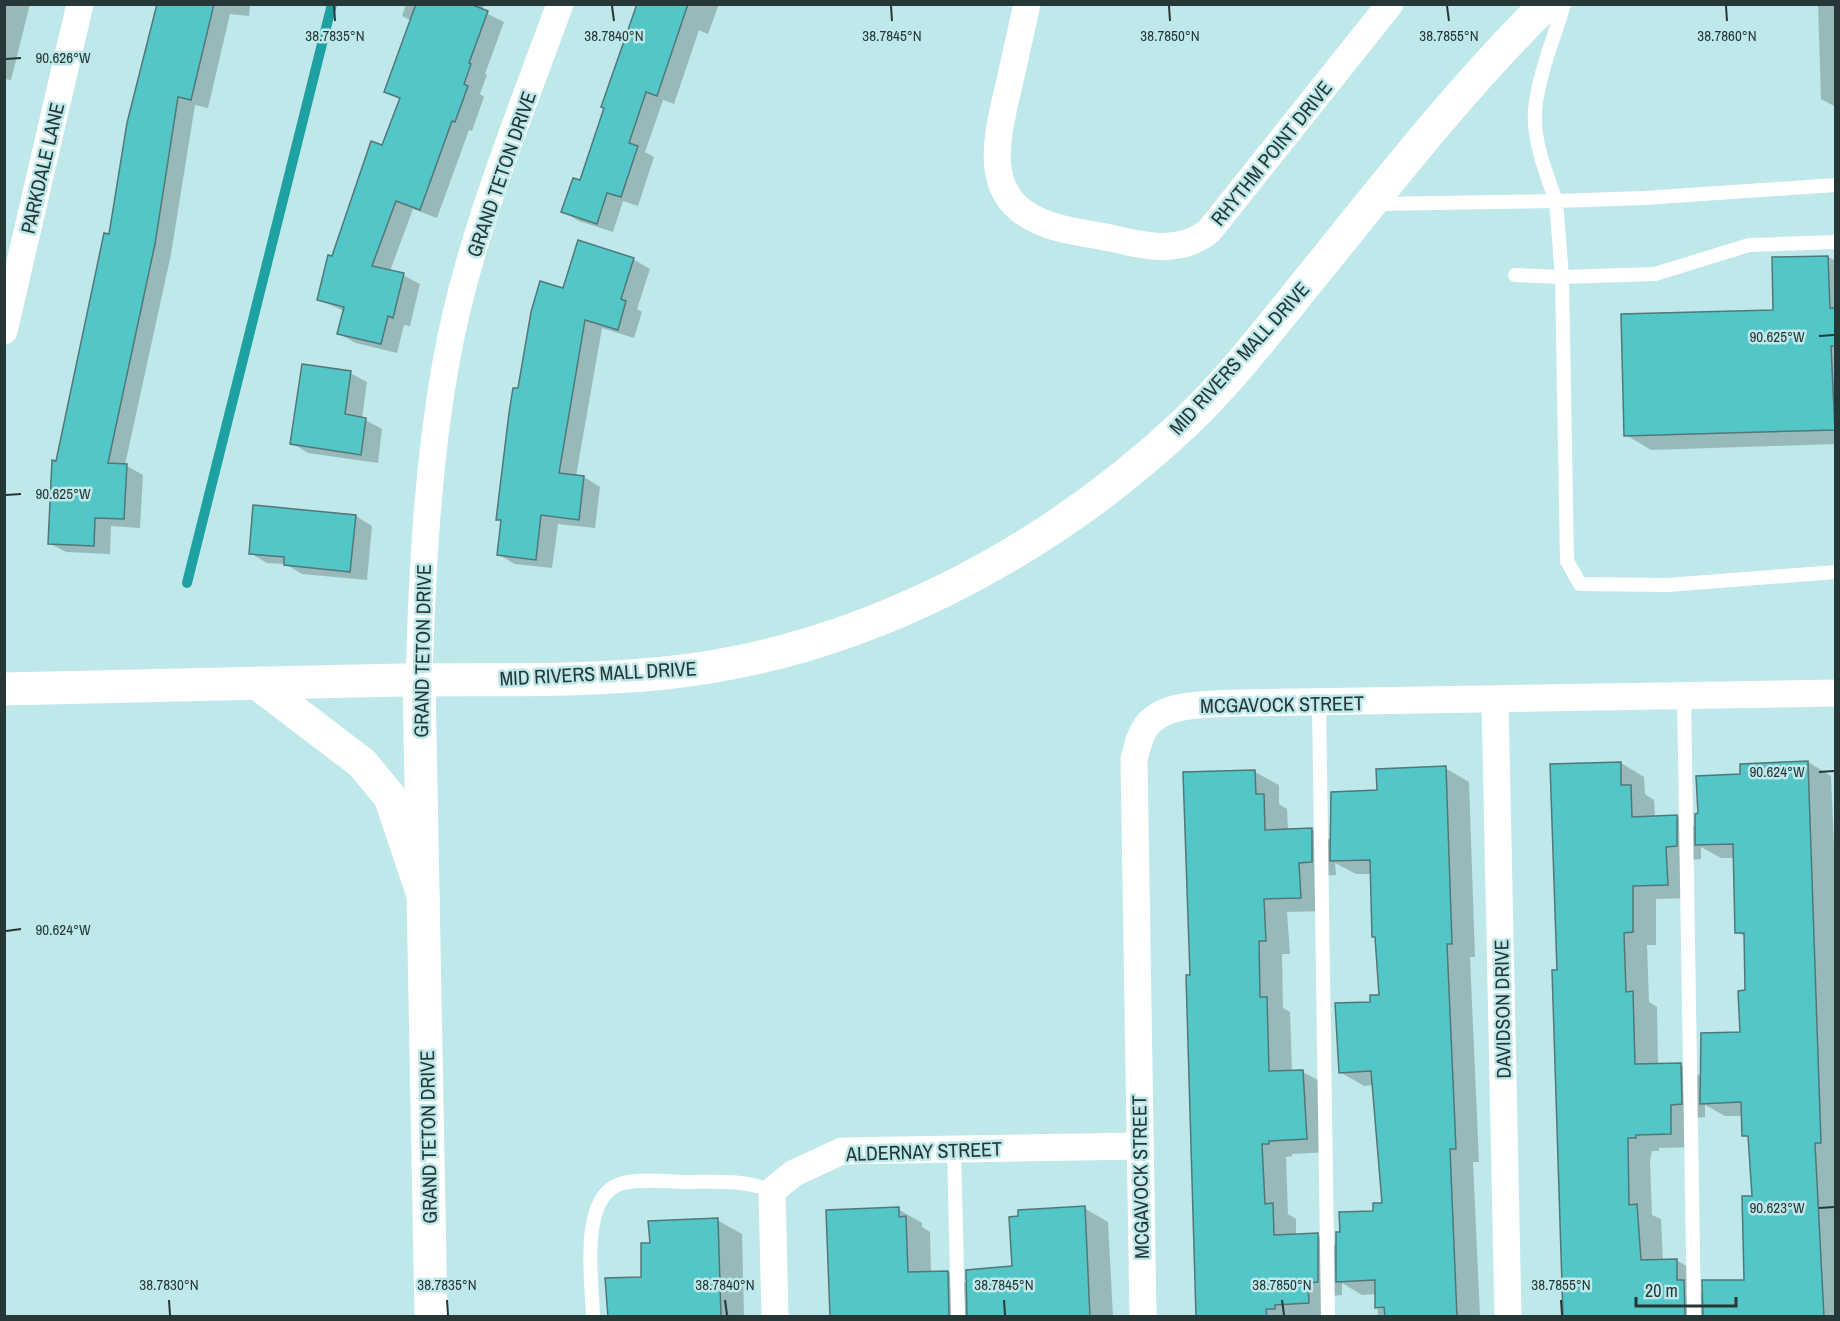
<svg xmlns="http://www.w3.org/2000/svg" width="1840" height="1321" font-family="'Archivo Narrow',sans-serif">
	<rect width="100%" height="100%" fill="#bee8e9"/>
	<!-- shadow -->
	<g fill="#0003" fill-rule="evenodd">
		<polygon points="4,4 30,4 11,80 4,79"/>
		<polygon points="162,4 250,4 249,16 230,14 208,108 195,105 171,254 125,465 143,475 140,528 111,526 110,554 66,552 49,543 58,462"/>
		<polygon points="406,4 484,4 482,11 504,22 485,74 487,75 480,94 484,97 472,131 469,130 437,218 413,209 390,271 403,275 420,284 410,326 404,325 397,353 356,343 339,334 344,311 319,300 333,258 383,147 401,100 386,92 412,21 402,16"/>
		<polygon points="640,4 719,4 708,34 699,30 674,104 663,100 645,152 654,157 638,206 623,201 613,232 579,221 563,212 581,182"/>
		<polygon points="1818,4 1836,4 1836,107 1821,99"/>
		<polygon points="1828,257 1836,261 1836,444 1651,450 1626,435 1775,311 1773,259"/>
		<polygon points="633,259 650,269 637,309 642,312 634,338 602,328 576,476 584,477 600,487 595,528 558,524 552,568 515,564 498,554 502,521 498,519 519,390 564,290"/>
		<polygon points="350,373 367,382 362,418 382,429 378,463 308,453 292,443"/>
		<polygon points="356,516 372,526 367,580 302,574 285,564 267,563 250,553"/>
		<path d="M1808,762L1831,776L1836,893V1316H1564L1558,971L1621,763L1644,777L1645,794L1654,800L1655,817L1677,816L1697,828L1742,776ZM1701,847L1721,858H1735L1737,932L1746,937L1747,992L1742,1034L1702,1077L1681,1065H1658L1657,1007L1649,1002L1647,945H1656V899L1691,898L1689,860L1701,859ZM1705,1105L1725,1116H1743L1744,1135L1750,1139L1754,1197L1746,1281L1704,1293L1700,1291V1274L1676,1260L1663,1261L1661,1219L1652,1215L1650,1161L1652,1151H1659V1148L1695,1147V1118L1705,1117Z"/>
		<path d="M1445,768L1469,782L1475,957H1470L1479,1162H1473L1480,1316H1378L1377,1294L1362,1295L1342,1283V1295L1331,1296L1332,1316H1199L1192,977L1255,772L1279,785V804L1287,809L1288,830L1311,829L1332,841L1378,791ZM1335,863L1356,874H1372L1380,996L1372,1003L1340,1072L1364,1086L1374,1085L1383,1204L1337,1246L1317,1235L1296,1236V1219L1288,1214L1286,1157L1292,1156V1154L1330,1152L1327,1085L1303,1072H1292L1290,1012L1283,1008L1282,954H1290L1287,912L1324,911L1322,876L1336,875Z"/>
		<polygon points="1084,1208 1108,1222 1113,1316 830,1316 898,1209 922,1223 922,1227 930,1232 931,1273 948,1272 968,1284 1013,1268"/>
		<polygon points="717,1220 742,1234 744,1316 609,1316 642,1279 651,1245"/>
	</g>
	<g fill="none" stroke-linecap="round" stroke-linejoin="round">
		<!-- stream -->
		<polyline stroke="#1fa0a2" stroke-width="10" points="187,583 332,4"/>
	</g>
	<!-- building -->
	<g fill="#53c6c8" stroke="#517879" stroke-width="1.5">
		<polygon points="157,4 214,4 191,100 178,97 155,244 108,463 127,464 124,519 95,518 94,546 48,544 52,460 56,461 104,233 109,234 127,123"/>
		<polygon points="416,4 470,4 488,11 469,63 471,64 464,84 468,86 455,122 452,121 420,210 396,201 372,266 404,273 393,318 388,316 381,344 337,334 344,307 317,300 328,255 332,256 371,141 382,145 400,98 384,92"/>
		<polygon points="637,4 688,4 657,96 646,92 629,143 638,146 621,197 607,193 597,224 561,212 573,178 580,180 604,108 601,107"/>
		<polygon points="578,240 634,258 621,299 626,301 618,330 585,320 559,473 584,476 579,520 541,515 536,560 497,555 501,520 496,520 509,413 513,388 518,388 531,312 540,281 563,288"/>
		<polygon points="1828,256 1830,308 1836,308 1836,346 1831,346 1835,430 1624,436 1621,314 1773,310 1772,257"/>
		<polygon points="302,364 351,371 345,414 366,418 361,455 290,444"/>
		<polygon points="253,505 356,515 350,572 284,565 284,557 249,554"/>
		<polygon points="1808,761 1821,1143 1815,1143 1824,1317 1703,1317 1702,1280 1744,1280 1742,1196 1752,1196 1748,1136 1742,1136 1741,1102 1700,1104 1701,1033 1740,1032 1738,991 1745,990 1744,933 1735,933 1733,844 1695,845 1695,814 1698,813 1696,776 1740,774 1740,764"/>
		<polygon points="1621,762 1621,785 1631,785 1632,817 1677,815 1677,846 1666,847 1668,885 1633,886 1633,932 1624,933 1626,992 1633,991 1635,1064 1681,1063 1682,1104 1671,1105 1671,1134 1636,1135 1636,1138 1628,1138 1629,1205 1637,1204 1641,1260 1677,1259 1677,1280 1684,1280 1685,1317 1563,1317 1552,970 1557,970 1550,764"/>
		<polygon points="1446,766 1452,944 1447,944 1456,1149 1450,1149 1457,1317 1385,1317 1384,1307 1375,1308 1375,1280 1336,1282 1336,1232 1340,1232 1339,1212 1373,1211 1373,1203 1382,1203 1371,1071 1339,1073 1335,1003 1370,1002 1370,995 1379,995 1375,937 1372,937 1370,860 1330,861 1331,792 1377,790 1376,769"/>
		<polygon points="1255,770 1256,794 1264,794 1265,830 1312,828 1312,862 1299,863 1301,898 1264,899 1266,941 1259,941 1260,997 1267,997 1269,1071 1303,1070 1307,1139 1269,1141 1269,1144 1262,1144 1265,1204 1273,1203 1274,1235 1318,1233 1318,1282 1308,1283 1309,1303 1275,1305 1275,1309 1266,1309 1267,1317 1196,1317 1186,975 1190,975 1183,772"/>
		<polygon points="1085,1206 1090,1317 967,1317 966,1270 1012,1266 1009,1217 1018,1216 1018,1210"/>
		<polygon points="899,1207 899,1217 906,1216 908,1272 948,1271 949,1317 830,1317 826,1210"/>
		<polygon points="718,1218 721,1317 608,1317 605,1278 641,1277 641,1243 650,1243 648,1221"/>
	</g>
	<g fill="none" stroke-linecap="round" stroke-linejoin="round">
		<!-- lane -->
		<g stroke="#fff" stroke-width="14">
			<polyline points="1836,185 1644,198 1556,201 1562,277 1567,561 1580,584 1668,585 1836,572"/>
			<path d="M1376,204L1556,201C1546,173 1533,141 1535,111C1538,75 1554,39 1564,4"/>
			<polyline points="1515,275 1562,277 1655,274 1749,245 1836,242"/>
			<polyline points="1684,694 1694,1316"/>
			<polyline points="1319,703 1328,1316"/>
			<polyline points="954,1148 958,1316"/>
			<path d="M593,1316C592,1282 578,1194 623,1183C641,1179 663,1181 682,1182C713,1182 744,1179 772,1191"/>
		</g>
		<!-- street -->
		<g stroke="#fff" stroke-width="27">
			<path d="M1027,4C1021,31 1015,58 1009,85C998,133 979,195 1039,221C1060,231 1087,233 1110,238C1145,246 1179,255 1209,231L1390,4"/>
			<polyline points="4,331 80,4"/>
			<path d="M419,680C422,576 427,471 445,368C466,244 517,122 560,4"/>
			<polyline points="1495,701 1508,1316"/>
			<polyline points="775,1316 772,1191 794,1173 842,1151 1140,1146"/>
			<path d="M1143,1316L1134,759C1137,748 1140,733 1148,724C1167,702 1209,705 1235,703L1836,693"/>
		</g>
		<!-- secondary -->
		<polyline stroke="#fff" stroke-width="33" points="419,680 431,1316"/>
		<!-- primary -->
		<g stroke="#fff" stroke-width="33">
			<polyline points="257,683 362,763 390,797 423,895"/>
			<path d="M4,689C137,686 270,683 403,680C490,679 578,682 665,673C859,653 1045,555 1186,422C1229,381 1267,332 1304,286C1382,190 1458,91 1546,4"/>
		</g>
	</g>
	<!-- ticks -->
	<path fill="none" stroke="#263737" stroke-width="2" d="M334,6L335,21M612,6L614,21M891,6L892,21M1169,6L1170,21M1447,6L1449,21M1726,6L1727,21M6,59L21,58M1819,336L1834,335M6,495L21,494M1819,772L1834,771M6,931L21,929M1819,1208L1834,1207M169,1300L170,1315M447,1300L448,1315M725,1300L727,1315M1004,1300L1005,1315M1282,1300L1284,1315M1561,1300L1562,1315"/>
	<g text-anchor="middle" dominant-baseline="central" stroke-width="5" stroke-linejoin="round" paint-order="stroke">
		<!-- street labels -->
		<g font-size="20" fill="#263737" stroke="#bee8e9">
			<text transform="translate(1271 153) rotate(-51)">RHYTHM POINT DRIVE</text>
			<text transform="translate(42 168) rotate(-77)">PARKDALE LANE</text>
			<text transform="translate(501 174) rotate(-71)">GRAND TETON DRIVE</text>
			<text transform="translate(1239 358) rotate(-48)">MID RIVERS MALL DRIVE</text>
			<text transform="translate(422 651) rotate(-89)">GRAND TETON DRIVE</text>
			<text transform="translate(598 673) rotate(-3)">MID RIVERS MALL DRIVE</text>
			<text transform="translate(1282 704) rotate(-1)">MCGAVOCK STREET</text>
			<text transform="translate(1502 1009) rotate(-91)">DAVIDSON DRIVE</text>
			<text transform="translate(428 1137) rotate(-91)">GRAND TETON DRIVE</text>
			<text transform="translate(924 1151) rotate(-2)">ALDERNAY STREET</text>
			<text transform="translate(1140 1177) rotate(-91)">MCGAVOCK STREET</text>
		</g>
	</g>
	<g font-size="15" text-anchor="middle" fill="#263737" stroke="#bee8e9" stroke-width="5" stroke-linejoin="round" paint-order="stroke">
		<text x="335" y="41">38.7835°N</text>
		<text x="614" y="41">38.7840°N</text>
		<text x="892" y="41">38.7845°N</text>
		<text x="1170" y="41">38.7850°N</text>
		<text x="1449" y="41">38.7855°N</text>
		<text x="1727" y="41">38.7860°N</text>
		<text x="63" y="63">90.626°W</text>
		<text x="1777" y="342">90.625°W</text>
		<text x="63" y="499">90.625°W</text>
		<text x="1777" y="777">90.624°W</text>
		<text x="63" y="935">90.624°W</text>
		<text x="1777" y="1213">90.623°W</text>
		<text x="169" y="1290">38.7830°N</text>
		<text x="447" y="1290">38.7835°N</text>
		<text x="725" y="1290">38.7840°N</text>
		<text x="1004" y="1290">38.7845°N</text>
		<text x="1282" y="1290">38.7850°N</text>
		<text x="1561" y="1290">38.7855°N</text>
	</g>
	<!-- border -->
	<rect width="1840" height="1321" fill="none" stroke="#263737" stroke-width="12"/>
	<!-- scale -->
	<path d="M1636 1297v9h100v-9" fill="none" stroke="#263737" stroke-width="3"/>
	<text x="1645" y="1297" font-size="18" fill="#263737" stroke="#bee8e9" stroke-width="4.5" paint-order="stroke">20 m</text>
</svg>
